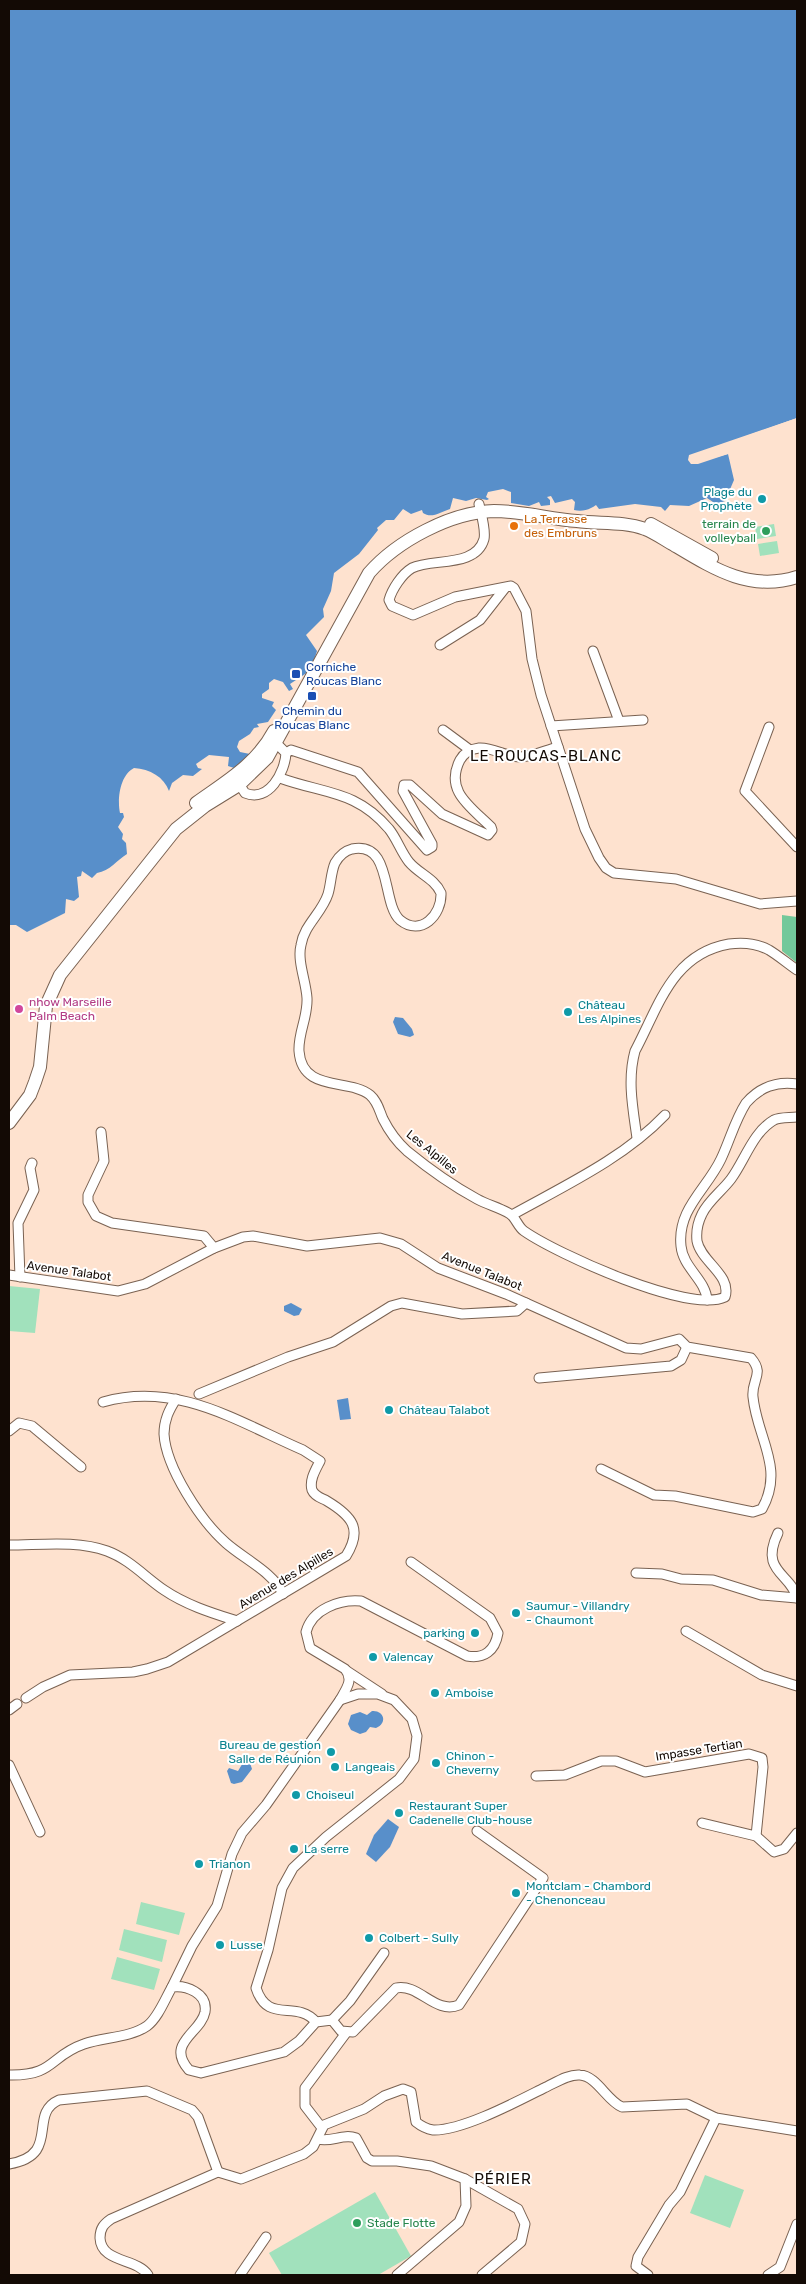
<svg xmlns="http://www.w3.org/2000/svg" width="806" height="2284" font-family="Rubik,sans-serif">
	<rect width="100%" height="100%" fill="#fee2cf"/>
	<!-- green -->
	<g fill="#a1e1bc">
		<polygon points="774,524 776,536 757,539 755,527"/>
		<polygon points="777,541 779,553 760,556 758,544"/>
		<polygon points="9,1286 40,1289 35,1333 9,1331"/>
		<polygon points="141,1902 185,1913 179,1935 136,1924"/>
		<polygon points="124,1929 167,1940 162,1962 119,1950"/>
		<polygon points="117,1957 160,1969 154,1990 111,1979"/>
		<polygon points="705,2175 744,2190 730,2228 690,2213"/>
		<polygon points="375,2192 411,2256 378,2275 282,2275 269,2253"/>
	</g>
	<!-- forest -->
	<polygon fill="#73c89a" points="782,915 797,917 797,963 782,951"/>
	<!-- water -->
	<g fill="#588fca">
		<path d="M9,9H797V418L690,456L691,464L728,454L734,480L725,501L716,504L707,498L689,506L670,505L665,511L661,507L635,504L599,509L596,505C589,510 582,512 574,510L575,502L572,499L555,503L551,496L547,497L550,500V505L541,506L539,502L529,506L511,503V492L503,489L488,492L486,497L489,499L487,500L476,498L466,501L453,498L450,509C440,512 432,519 423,513L422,510L411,514L403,509L394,520H386L377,528L378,530L359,554L334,573L331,591L323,609L324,617L306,635L317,651L311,670L290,684L293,689L289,691L283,682L274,679L269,683V689L262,694V698L274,702L272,706L276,710L268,722L257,724L259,727L254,728L250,734L239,741L237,747L240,752L250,754L236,774L234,768L228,766L229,757L209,755L196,764L198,768L202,769L193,776L183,775L172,783L169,791C164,777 150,769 134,768C120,775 117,799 120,813H123L124,817L118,827L123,834L122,839L126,843L127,854C117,860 110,871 97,873L92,878L82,871L81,876L77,877L79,897L74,901L66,899L65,913L27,932L16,925H9Z"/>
		<polygon points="395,1017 403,1018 412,1029 414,1035 410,1037 398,1034 393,1022"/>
		<polygon points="291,1303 302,1309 299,1315 294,1316 284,1311 284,1306"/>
		<polygon points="348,1398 351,1419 340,1420 337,1400"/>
		<path d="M372,1711C384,1710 388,1723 376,1728L370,1727L366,1732L360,1734L351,1730L348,1724L351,1715L360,1712L367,1715Z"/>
		<polygon points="244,1761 250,1763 252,1769 242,1782 234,1784 231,1783 227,1771 229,1768 238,1771"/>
		<polygon points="388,1819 399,1827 390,1847 376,1862 366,1854 374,1835"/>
	</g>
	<!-- pier -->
	<polygon fill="#fee2cf" points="797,418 797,421 691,458 691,460 697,461 728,452 731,453 698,464 691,464 688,460 689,455"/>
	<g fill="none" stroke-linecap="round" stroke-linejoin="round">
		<!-- street casing -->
		<g stroke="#7a6252" stroke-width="11">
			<g id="street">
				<path d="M479,504C481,514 486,529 484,539C476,568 432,558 412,568C402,574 392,589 389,600L392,606L413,615L455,597L511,586L514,588L526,611L532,659L541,695L585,829L599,858L606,868L614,873L676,879L760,904L797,901"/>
				<polyline points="440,645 480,620 505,588"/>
				<polyline points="593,651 619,721"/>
				<polyline points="551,726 643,720"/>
				<polyline points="769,727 745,791 797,847"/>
				<polyline points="443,730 470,750"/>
				<path d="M286,753L291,750L358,772L427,850L432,847V844L403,791L404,785H410L442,814L488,835L492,830L491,827C471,807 444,791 460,760C464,753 471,749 479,748C493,747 506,757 520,757C532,757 546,750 558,747"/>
				<path d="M280,778C324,794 356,790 389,829C397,839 401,852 409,862C419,874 434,878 441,893C442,915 421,937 400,920C381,903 393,841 352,849C344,851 339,856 335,863C331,872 331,884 328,894C322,913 304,925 301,945C297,961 306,981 307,998C308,1017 298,1033 299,1051C302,1093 349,1078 370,1095C378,1102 379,1110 383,1119C389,1131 397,1142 407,1151C429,1169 453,1186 477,1199C488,1205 501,1208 510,1214C516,1218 518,1227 524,1231C557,1254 689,1314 725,1297C732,1275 701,1262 697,1241C696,1232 698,1222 702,1214C708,1201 722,1191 731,1179C745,1160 753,1132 774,1120C780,1117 790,1118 797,1117"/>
				<path d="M237,781L245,793C269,803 285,772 286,753L272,739"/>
				<polyline points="101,1132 104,1161 88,1195 88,1202 96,1216 112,1223 204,1236 214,1248"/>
				<path d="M637,1138C633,1109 627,1080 635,1051C659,1006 672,954 729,944C743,942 756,943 769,950C779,956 788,964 797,970"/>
				<path d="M512,1215C564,1186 624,1158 665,1115"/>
				<path d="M9,1275L118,1291L145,1284L214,1248L243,1237L253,1236L307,1246L380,1238L401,1244L438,1268L506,1294L626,1348L641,1349L679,1339L687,1347L751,1358C765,1374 751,1380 753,1397C757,1438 785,1468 762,1509L753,1512L675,1496L654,1495L601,1469"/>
				<polyline points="20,1277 18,1223 34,1190 30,1168 32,1163"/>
				<path d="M707,1300C706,1280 683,1268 681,1246C677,1209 707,1189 721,1159C730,1140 735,1120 746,1103C760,1087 776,1081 797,1084"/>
				<polyline points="539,1378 671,1366 681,1360 687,1347"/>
				<polyline points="199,1394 288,1357 333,1342 391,1306 402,1303 462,1314 517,1311 526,1303"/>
				<path d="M176,1399C169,1410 164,1420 164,1434C166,1468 201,1521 226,1543C244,1559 273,1572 283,1594"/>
				<polyline points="9,1431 19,1423 32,1426 81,1467"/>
				<path d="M778,1533C759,1572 791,1573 797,1598"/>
				<path d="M9,1545C40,1545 77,1540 107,1551C129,1559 145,1577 164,1590C186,1605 212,1613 237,1621"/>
				<polyline points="636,1573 662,1574 681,1579 713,1580 761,1595 797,1598"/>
				<polyline points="686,1631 762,1675 797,1686"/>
				<polyline points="347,1671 382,1694"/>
				<path d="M26,1698L43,1687L70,1675L133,1672L147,1669L168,1662L346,1556C363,1529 352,1516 327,1501C322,1498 315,1497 312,1490C309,1480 316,1469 320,1461L303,1450C238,1422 178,1381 103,1402"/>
				<polyline points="9,1710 17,1704"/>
				<polyline points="9,1765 40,1832"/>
				<polyline points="536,1776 565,1775 601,1761 616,1761 645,1772 749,1754 762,1758 763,1767 756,1836"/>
				<polyline points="702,1823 756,1836 774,1852 784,1849 797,1833"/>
				<path d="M172,1987L192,1946L217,1906L232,1854L242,1833L266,1805L340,1700C346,1689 354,1680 345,1669L310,1648L306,1632C312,1609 340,1599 361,1601L467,1656C484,1659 495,1651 498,1633L490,1618L411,1562"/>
				<polyline points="332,2020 350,2001 384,1953"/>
				<path d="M316,2022C296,1999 268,2025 256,1988L268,1950L282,1888L293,1868L326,1837L399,1779L414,1759L417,1736L412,1719L394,1700L378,1694H358L340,1700"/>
				<path d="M9,2075C55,2076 49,2056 84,2044C103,2037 130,2038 147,2026C158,2018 165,1999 172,1987C186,1985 208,1993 205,2012C201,2033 165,2043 189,2070L201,2073L284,2052L299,2041L316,2022L332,2020L341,2031L353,2032L396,1988C419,1983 435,2015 459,2005L543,1878L477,1831"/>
				<polyline points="322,2128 305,2106 305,2088 346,2033"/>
				<path d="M318,2139C331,2143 343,2133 356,2138L367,2158L372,2161H397L431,2166L465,2179L518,2209L525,2224L521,2242L482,2275"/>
				<path d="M9,2164C62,2155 27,2114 59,2100L147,2091L192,2110L198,2117L218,2172L111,2219C104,2224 100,2228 100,2238C101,2263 137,2258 148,2275"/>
				<path d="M218,2172L241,2179L304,2154L313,2147L324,2125L364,2109L384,2096L403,2089L411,2092L416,2122C421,2126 427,2129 433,2130C462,2131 518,2101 544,2088C555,2083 568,2074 580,2075C597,2076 607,2101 622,2107L687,2104L716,2118L797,2131"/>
				<polyline points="240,2275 266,2237"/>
				<polyline points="397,2275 459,2222 466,2206 465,2179"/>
				<polyline points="648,2275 636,2266 638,2257 669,2205 680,2192 716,2118"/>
				<polyline points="768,2275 780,2267 797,2224"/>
			</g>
		</g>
		<!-- secondary casing -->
		<g stroke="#7a6252" stroke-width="14">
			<g id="secondary">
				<polyline points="651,524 712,558"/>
				<path d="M196,803C225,782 256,765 274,731"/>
				<path d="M9,1123L30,1095L35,1082L40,1067L46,1006L60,975L176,829L205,806L239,785L267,758L369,573C397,541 451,512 494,511C522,511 550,519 577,521C599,524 623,521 645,529C655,533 665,540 674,545C714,569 750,592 797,577"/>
			</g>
		</g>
		<!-- street -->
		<use href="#street" stroke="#fff" stroke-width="9"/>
		<!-- secondary -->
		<use href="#secondary" stroke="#fff" stroke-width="12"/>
	</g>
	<!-- markers -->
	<g fill="#0f9aa8" stroke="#fff" stroke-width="2">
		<circle cx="762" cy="499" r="5"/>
		<circle cx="568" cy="1012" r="5"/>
		<circle cx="389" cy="1410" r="5"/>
		<circle cx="516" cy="1613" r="5"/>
		<circle cx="475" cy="1633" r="5"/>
		<circle cx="373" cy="1657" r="5"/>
		<circle cx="435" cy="1693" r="5"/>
		<circle cx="331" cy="1752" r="5"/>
		<circle cx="436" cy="1763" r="5"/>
		<circle cx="335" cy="1767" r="5"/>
		<circle cx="296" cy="1795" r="5"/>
		<circle cx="399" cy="1813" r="5"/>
		<circle cx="294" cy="1849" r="5"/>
		<circle cx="199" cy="1864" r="5"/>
		<circle cx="516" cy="1893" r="5"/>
		<circle cx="369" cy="1938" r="5"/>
		<circle cx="220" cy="1945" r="5"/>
	</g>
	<circle fill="#e8710a" stroke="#fff" stroke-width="2" cx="514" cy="526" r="5"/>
	<g fill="#2e9e5b" stroke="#fff" stroke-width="2">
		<circle cx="766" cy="531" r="5"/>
		<circle cx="357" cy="2223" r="5"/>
	</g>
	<g fill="#1a4fb4" stroke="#fff" stroke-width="2">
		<rect x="291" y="669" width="10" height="10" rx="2.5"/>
		<rect x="307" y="691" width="10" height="10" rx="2.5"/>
	</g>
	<circle fill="#d1479c" stroke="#fff" stroke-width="2" cx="19" cy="1009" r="5"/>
	<g text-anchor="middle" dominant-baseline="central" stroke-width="4" stroke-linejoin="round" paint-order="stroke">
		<!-- culture labels -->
		<g font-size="12" fill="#0d838f" stroke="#fff" text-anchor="start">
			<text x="752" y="492" text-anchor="end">Plage du<tspan x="752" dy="14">Prophète</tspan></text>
			<text x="578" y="1005">Château<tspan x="578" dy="14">Les Alpines</tspan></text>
			<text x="399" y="1410">Château Talabot</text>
			<text x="526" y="1606">Saumur - Villandry<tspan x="526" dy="14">- Chaumont</tspan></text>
			<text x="465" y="1633" text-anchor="end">parking</text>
			<text x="383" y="1657">Valencay</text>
			<text x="445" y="1693">Amboise</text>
			<text x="321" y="1745" text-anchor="end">Bureau de gestion<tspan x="321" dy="14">Salle de Réunion</tspan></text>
			<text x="446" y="1756">Chinon -<tspan x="446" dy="14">Cheverny</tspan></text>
			<text x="345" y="1767">Langeais</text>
			<text x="306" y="1795">Choiseul</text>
			<text x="409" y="1806">Restaurant Super<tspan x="409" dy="14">Cadenelle Club-house</tspan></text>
			<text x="304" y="1849">La serre</text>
			<text x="209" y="1864">Trianon</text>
			<text x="526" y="1886">Montclam - Chambord<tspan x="526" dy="14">- Chenonceau</tspan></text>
			<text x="379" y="1938">Colbert - Sully</text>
			<text x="230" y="1945">Lusse</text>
		</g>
		<!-- food labels -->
		<g font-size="12" fill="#c56008" stroke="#fff" text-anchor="start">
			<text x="524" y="519">La Terrasse<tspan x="524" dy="14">des Embruns</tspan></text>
		</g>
		<!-- leisure labels -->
		<g font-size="12" fill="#27864d" stroke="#fff" text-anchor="end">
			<text x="756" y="524">terrain de<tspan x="756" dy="14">volleyball</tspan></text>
			<text x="367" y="2223" text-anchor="start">Stade Flotte</text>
		</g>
		<!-- transit labels -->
		<g font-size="12" fill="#164399" stroke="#fff" text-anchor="start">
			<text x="306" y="667">Corniche<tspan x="306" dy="14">Roucas Blanc</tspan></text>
			<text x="312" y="711" text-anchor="middle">Chemin du<tspan x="312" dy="14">Roucas Blanc</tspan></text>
		</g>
		<!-- hotel labels -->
		<g font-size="12" fill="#b23c85" stroke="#fff" text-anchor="start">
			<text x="29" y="1002">nhow Marseille<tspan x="29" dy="14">Palm Beach</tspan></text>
		</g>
		<!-- street labels -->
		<g font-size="12" fill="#130a05" stroke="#fff">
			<text transform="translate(432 1152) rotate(39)">Les Alpilles</text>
			<text transform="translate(69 1271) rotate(8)">Avenue Talabot</text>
			<text transform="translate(482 1271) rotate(22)">Avenue Talabot</text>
			<text transform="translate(286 1578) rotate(-31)">Avenue des Alpilles</text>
			<text transform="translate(699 1750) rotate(-9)">Impasse Tertian</text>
		</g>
		<!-- quarter labels -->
		<g font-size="15" letter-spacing="1" fill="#130a05" stroke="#fff">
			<text x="546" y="756">LE ROUCAS-BLANC</text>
			<text x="503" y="2179">PÉRIER</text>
		</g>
	</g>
	<!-- border -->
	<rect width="806" height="2284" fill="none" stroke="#130a05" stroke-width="20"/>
</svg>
